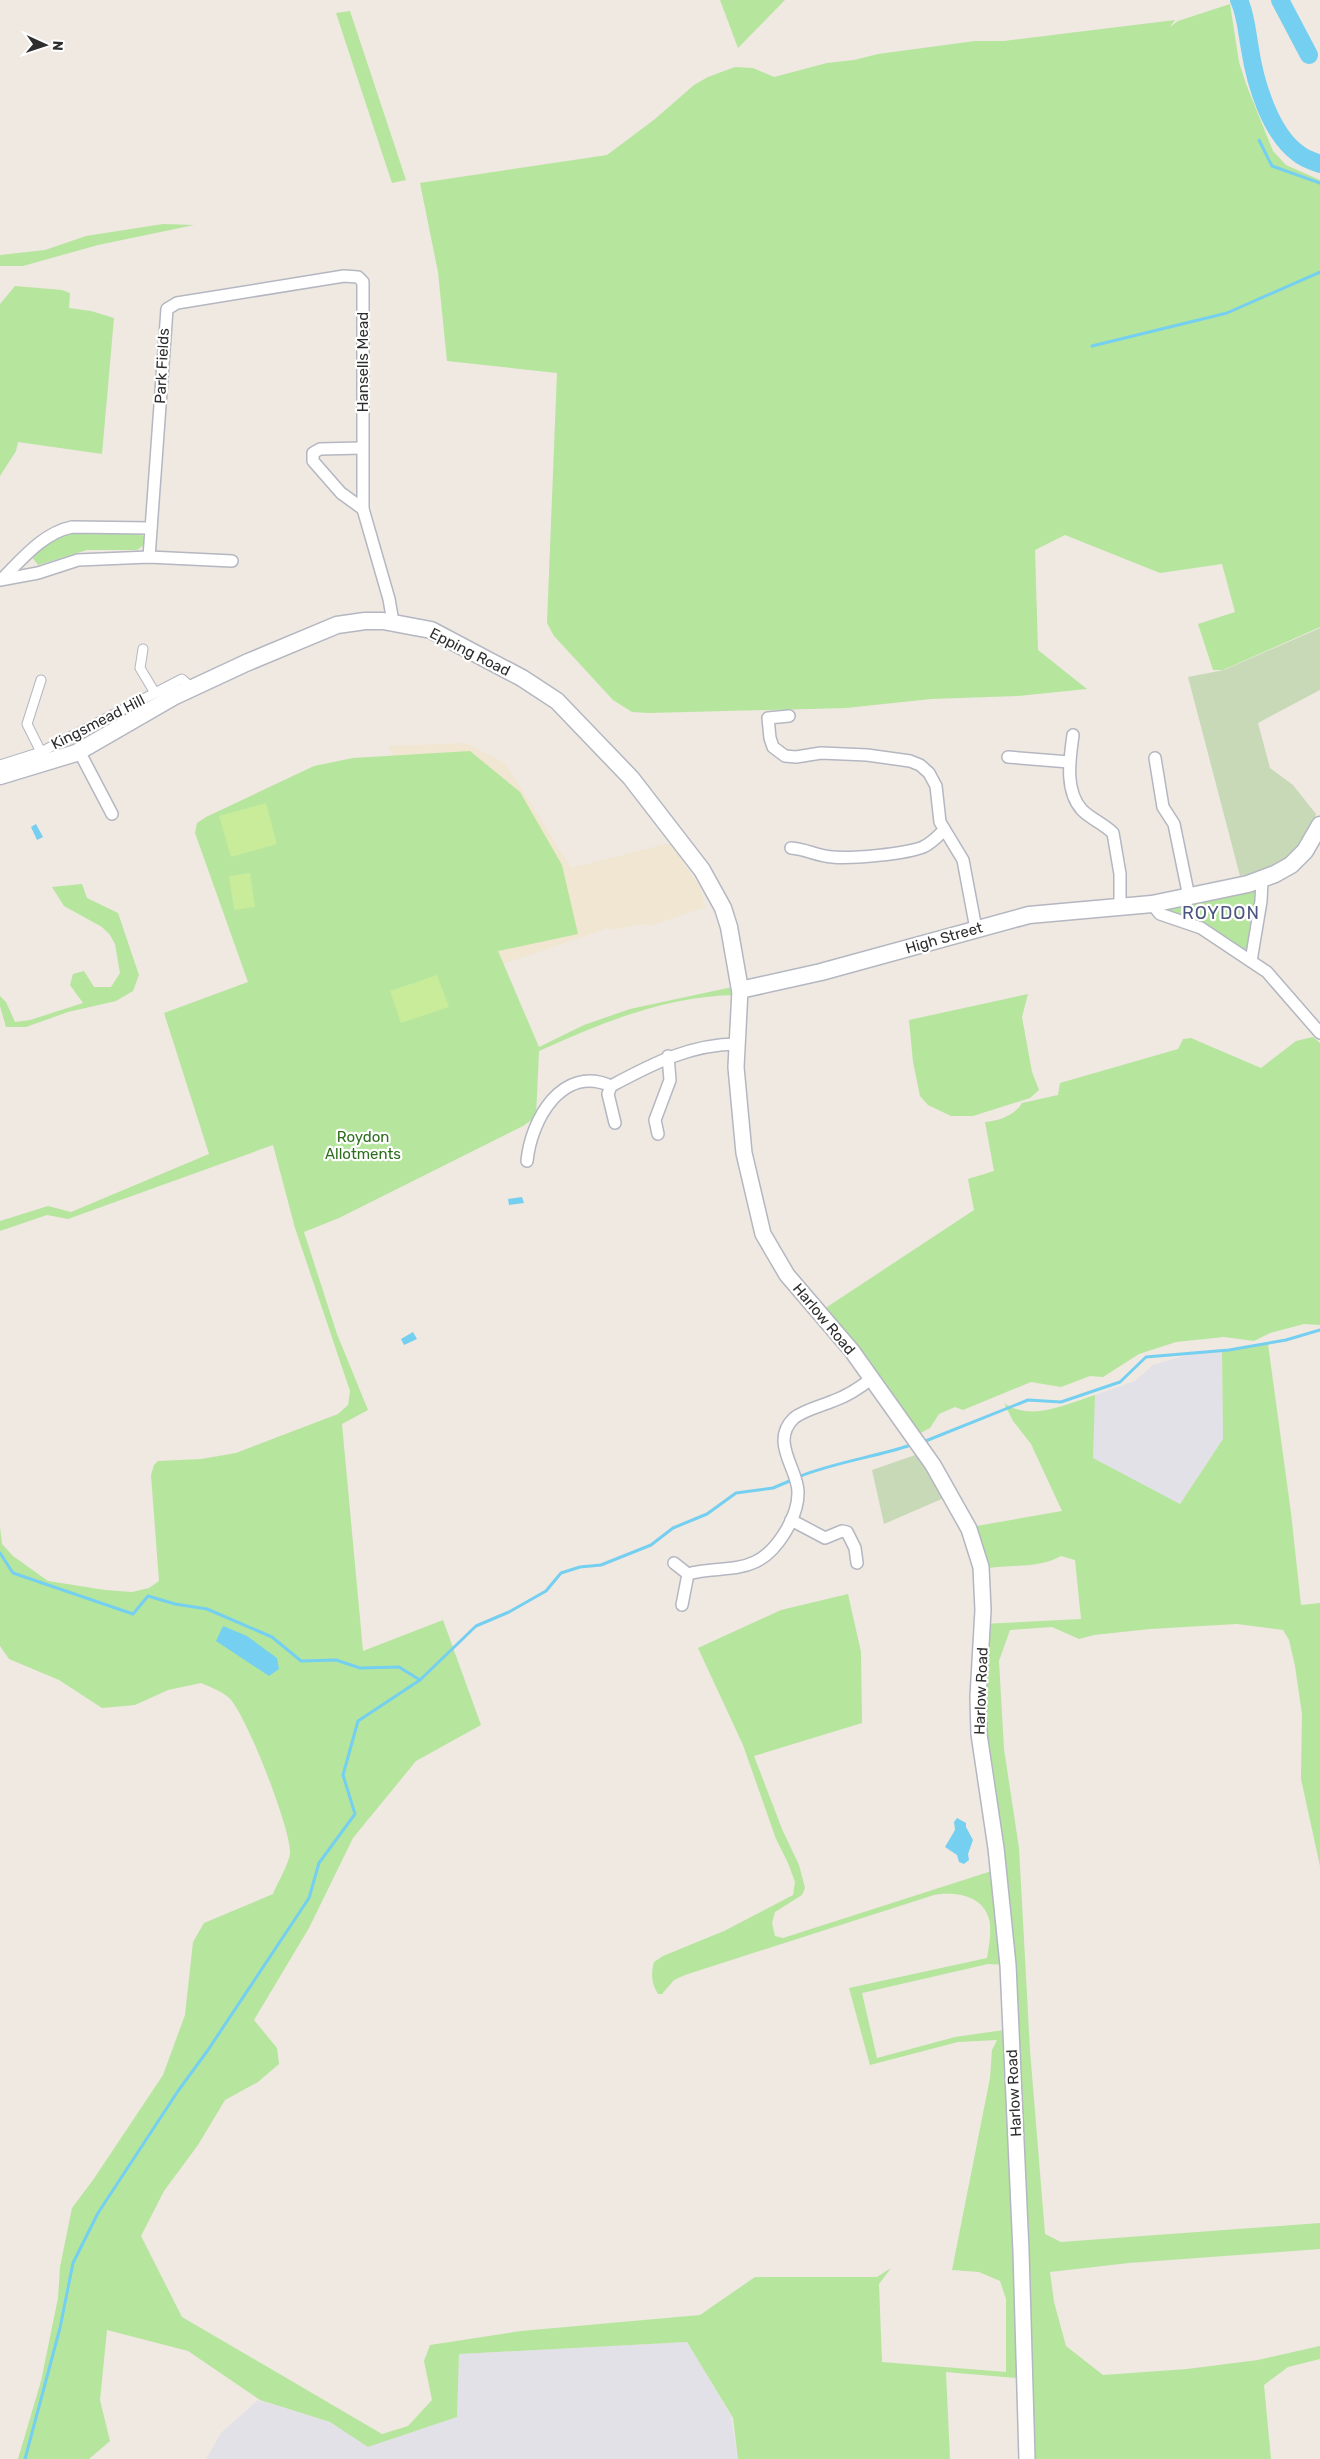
<svg xmlns="http://www.w3.org/2000/svg" width="1320" height="2459" font-family="Rubik,sans-serif">
	<rect width="100%" height="100%" fill="#efe9e1"/>
	<!-- industrial -->
	<g fill="#e3e1e8">
		<polygon points="1222,1350 1223,1439 1180,1504 1092,1458 1095,1395 1135,1381 1153,1365 1190,1354"/>
		<polygon points="687,2342 731,2416 738,2459 206,2459 221,2433 258,2400 330,2422 368,2447 457,2417 459,2354"/>
	</g>
	<!-- education -->
	<polygon fill="#f0e6d1" points="466,743 505,763 571,868 670,843 700,887 705,907 650,926 649,924 637,925 610,930 609,928 497,966 463,901 388,746"/>
	<!-- green -->
	<g fill="#b6e59e" fill-rule="evenodd">
		<polygon points="720,0 785,0 738,48"/>
		<polygon points="1230,4 1239,62 1246,84 1273,151 1286,165 1320,180 1320,627 1223,670 1213,670 1198,624 1235,612 1222,564 1160,573 1065,535 1035,550 1038,650 1087,689 1018,696 931,699 846,708 649,713 632,712 613,700 554,636 547,623 557,373 447,361 438,272 420,183 607,155 655,119 694,85 708,77 735,67 753,68 774,77 827,63 854,60 878,54 975,41 1004,41 1175,20 1170,27 1178,21"/>
		<polygon points="350,11 406,180 392,183 336,13"/>
		<polygon points="163,224 194,225 98,245 23,266 0,266 0,255 45,250 86,236"/>
		<polygon points="15,286 62,290 70,293 69,308 91,311 114,318 102,454 18,442 16,451 0,476 0,304"/>
		<polygon points="60,529 140,532 145,539 144,545 137,550 87,550 38,565 31,556"/>
		<path d="M470,751L520,792L562,865L578,934L498,951L539,1047L584,1025L630,1009L737,986V995C665,996 604,1022 539,1051L536,1117L523,1126L339,1218L304,1232L337,1334L368,1410L342,1424L363,1651L443,1620L481,1725L416,1761L353,1838L309,1928L254,2020L277,2048L279,2064L258,2082L225,2100L198,2145L164,2191L141,2236L182,2317L382,2434L408,2426L432,2400L424,2361L430,2345L521,2331L700,2315L755,2277H877L891,2268L879,2284L882,2362L1006,2372V2299L1000,2281L979,2272L952,2270L990,2078L992,2050L997,2040L958,2042L870,2065L849,1988L987,1958C989,1945 992,1931 989,1919C983,1895 954,1891 934,1895L685,1975L674,1980L662,1994H658C651,1983 651,1974 654,1962L663,1956L724,1931L793,1895L795,1882L788,1863L776,1839L743,1745L698,1648L781,1610L848,1594L861,1652L862,1723L754,1756L782,1829L799,1865L805,1888L802,1895L775,1912L772,1923L775,1936L783,1938L998,1869L979,1734L983,1624L1081,1619L1075,1560L1061,1556C1039,1569 1009,1564 984,1569L971,1527L1062,1511L1031,1444L1013,1421L1004,1403C1031,1422 1066,1404 1095,1395L1093,1458L1180,1504L1223,1439L1222,1350L1268,1344L1291,1513L1301,1605L1320,1603V1866L1301,1779L1302,1714L1295,1666L1289,1640L1283,1630L1237,1624L1150,1629L1094,1635L1079,1639L1052,1627L1010,1630L999,1661L1004,1749L1019,1848L1030,2050L1045,2234L1061,2242L1320,2223V2249L1129,2263L1050,2272L1054,2302L1066,2346L1103,2375L1187,2369L1258,2360L1320,2346V2359L1288,2367L1264,2385L1271,2459H1019L1016,2378L946,2372L950,2459H738L733,2418L687,2342L459,2354L457,2417L368,2447L330,2422L260,2400L188,2351L107,2330L100,2400L110,2441L89,2459H18L41,2381L58,2298L60,2267L72,2208L93,2180L163,2075L185,2015L193,1942L204,1923L273,1894C277,1884 290,1862 290,1852C291,1830 245,1710 228,1697C221,1691 210,1687 201,1683L168,1690L135,1705L102,1708L59,1680L9,1659L0,1646V1527L2,1544L13,1556L48,1581L105,1590L132,1592L149,1588L159,1581L151,1475L154,1465L158,1461L201,1459L236,1453L338,1414L348,1405L350,1391L295,1228L273,1145L68,1219L47,1215L0,1231V1221L48,1206L71,1212L209,1154L164,1013L248,982L195,833L197,823L206,817L314,766L353,758ZM988,1964L1008,1965L1011,2029L955,2037L877,2058L862,1993Z"/>
		<polygon points="82,884 87,898 118,913 139,975 133,991 116,1001 68,1012 26,1027 6,1027 0,1006 0,996 6,1002 15,1022 30,1020 83,1003 70,985 73,974 84,971 94,987 111,987 120,973 115,944 110,935 102,927 64,906 52,887"/>
		<polygon points="1257,889 1248,953 1166,912 1166,910 1244,894"/>
		<polygon points="1028,994 1022,1017 1032,1072 1039,1090 1030,1098 973,1116 951,1116 928,1105 920,1096 913,1062 909,1020"/>
		<path d="M1313,1037L1320,1043V1325L1304,1324L1270,1333L1254,1341L1224,1337L1176,1342L1139,1354L1103,1377L1090,1376L1061,1387L1031,1382L963,1410L955,1407L939,1414L930,1428L915,1436L824,1309L974,1210L968,1179L994,1171L985,1122C1000,1121 1015,1115 1022,1103L1058,1095L1060,1083L1178,1049L1183,1039L1191,1038L1261,1068L1296,1041Z"/>
	</g>
	<!-- cemetery -->
	<g fill="#c8d9b8">
		<path d="M1320,628V690L1258,723L1270,768L1293,785L1316,814C1304,852 1279,870 1240,876L1188,677L1224,670Z"/>
		<polygon points="918,1454 944,1498 884,1524 872,1470"/>
	</g>
	<!-- pitch -->
	<g fill="#c9ec9a">
		<polygon points="266,803 277,844 231,857 219,816"/>
		<polygon points="250,873 255,907 234,910 229,876"/>
		<polygon points="437,975 449,1007 401,1023 390,991"/>
	</g>
	<!-- water -->
	<g fill="#75cff0">
		<polygon points="36,824 43,837 37,840 31,827"/>
		<polygon points="522,1197 524,1203 509,1205 508,1199"/>
		<polygon points="413,1332 417,1339 404,1345 401,1339"/>
		<polygon points="223,1626 247,1636 277,1658 279,1669 269,1676 216,1641"/>
		<polygon points="957,1818 966,1823 966,1827 973,1840 968,1854 969,1860 964,1864 959,1862 957,1855 945,1847 955,1830 954,1822"/>
	</g>
	<g fill="none" stroke-linecap="round" stroke-linejoin="round">
		<!-- stream -->
		<g stroke="#75cff0" stroke-width="3">
			<polyline points="1259,140 1272,166 1320,183"/>
			<polyline points="1092,346 1227,313 1320,272"/>
			<polyline points="923,1442 1028,1400 1061,1402 1120,1382 1146,1357 1229,1350 1286,1340 1320,1330"/>
			<path d="M798,1477C835,1462 876,1457 914,1444"/>
			<polyline points="0,1553 13,1573 133,1614 148,1596 175,1604 207,1609 272,1637 301,1661 336,1660 360,1668 399,1667 420,1680"/>
			<polyline points="25,2459 60,2328 73,2263 98,2213 178,2091 208,2050 309,1898 319,1863 355,1814 343,1775 358,1721 420,1680 476,1626 509,1612 546,1591 561,1573 580,1567 601,1565 651,1545 673,1528 707,1514 736,1493 773,1488 792,1480"/>
		</g>
		<!-- river -->
		<g stroke="#75cff0" stroke-width="18">
			<path d="M1239,0C1246,15 1247,33 1250,49C1255,82 1270,134 1299,154C1305,159 1313,161 1320,164"/>
			<polyline points="1280,0 1309,55"/>
		</g>
		<!-- pedestrian casing -->
		<g stroke="#b4b7c1" stroke-width="11">
			<g id="pedestrian">
				<polyline points="143,649 140,668 155,693"/>
				<polyline points="41,752 182,679 192,688"/>
				<polyline points="0,765 41,752 27,724 41,680"/>
			</g>
		</g>
		<!-- minor casing -->
		<g stroke="#b4b7c1" stroke-width="14">
			<g id="minor">
				<polyline points="362,448 320,449 313,453 313,461 341,493 363,509"/>
				<polyline points="149,557 167,309 177,303 344,276 358,277 363,282 363,509 389,599 393,622"/>
				<path d="M2,579C23,558 43,533 72,527L151,528"/>
				<polyline points="0,580 38,573 78,560 149,557 232,561"/>
				<polyline points="789,716 768,718 770,738 773,747 785,756 796,757 821,753 867,755 910,761 920,765 929,773 936,786 940,822 963,860 976,929"/>
				<path d="M1073,735C1070,758 1064,790 1082,810C1091,819 1104,824 1113,833L1120,874V907"/>
				<polyline points="79,751 112,814"/>
				<polyline points="1008,757 1069,762"/>
				<polyline points="1155,758 1163,807 1174,824 1189,897"/>
				<path d="M791,848C806,849 817,856 832,857C851,859 906,854 923,847C932,843 938,836 944,830"/>
				<polyline points="1152,904 1160,914 1201,928 1267,972 1320,1033"/>
				<polyline points="1251,961 1261,901 1262,880"/>
				<polyline points="611,1086 608,1094 615,1123"/>
				<polyline points="658,1134 655,1120 670,1080 668,1056"/>
				<path d="M527,1161C531,1120 562,1064 611,1086C652,1064 690,1044 738,1044"/>
				<polyline points="791,1520 825,1538 842,1531 847,1532 855,1548 857,1563"/>
				<polyline points="674,1563 688,1574"/>
				<path d="M688,1574C710,1567 734,1572 755,1562C777,1552 798,1517 798,1493C799,1470 769,1442 794,1418C804,1410 821,1406 833,1401C847,1396 861,1387 872,1378"/>
				<polyline points="682,1605 688,1574"/>
			</g>
		</g>
		<!-- tertiary casing -->
		<g stroke="#b4b7c1" stroke-width="18">
			<polyline id="tertiary" points="740,990 736,1067 739,1100 744,1153 763,1234 787,1275 852,1351 933,1465 969,1529 981,1567 983,1610 978,1697 979,1734 996,1848 1008,1965 1021,2251 1027,2459"/>
		</g>
		<!-- secondary casing -->
		<g stroke="#b4b7c1" stroke-width="19">
			<polyline id="secondary" points="0,776 76,753 173,697 246,663 337,625 365,621 383,621 431,630 522,678 557,701 631,778 702,870 723,908 729,927 740,990 821,972 1029,915 1152,904 1248,884 1275,874 1291,865 1305,851 1320,825"/>
		</g>
		<!-- pedestrian -->
		<use href="#pedestrian" stroke="#fff" stroke-width="9"/>
		<!-- minor -->
		<use href="#minor" stroke="#fff" stroke-width="11"/>
		<!-- tertiary -->
		<use href="#tertiary" stroke="#fff" stroke-width="15"/>
		<!-- secondary -->
		<use href="#secondary" stroke="#fff" stroke-width="16"/>
	</g>
	<g text-anchor="middle" dominant-baseline="central" stroke-width="4.5" stroke-linejoin="round" paint-order="stroke">
		<!-- street labels -->
		<g font-size="15" fill="#2e2e2e" stroke="#fff">
			<text transform="translate(363 362) rotate(-90)">Hansells Mead</text>
			<text transform="translate(162 366) rotate(-87)">Park Fields</text>
			<text transform="translate(470 652) rotate(27)">Epping Road</text>
			<text transform="translate(98 722) rotate(-27)">Kingsmead Hill</text>
			<text transform="translate(944 938) rotate(-16)">High Street</text>
			<text transform="translate(824 1319) rotate(50)">Harlow Road</text>
			<text transform="translate(981 1691) rotate(-88)">Harlow Road</text>
			<text transform="translate(1014 2093) rotate(-93)">Harlow Road</text>
		</g>
		<!-- park labels -->
		<g font-size="15" fill="#2c6e1b" stroke="#fff">
			<text x="363" y="1137">Roydon<tspan x="363" dy="17">Allotments</tspan></text>
		</g>
		<!-- quarter labels -->
		<g font-size="18" letter-spacing="1" fill="#4d5680" stroke="#fff">
			<text x="1221" y="913">ROYDON</text>
		</g>
	</g>
	<!-- north arrow -->
	<g transform="translate(45 45) rotate(93)" stroke="#ffffff" stroke-width="4" paint-order="stroke">
	<path d="M0-4L9 19L0 12L-9 19Z" fill="#2e2e2e"/>
	<text y="-8" font-size="14" font-weight="bold" text-anchor="middle" fill="#2e2e2e">N</text>
	</g>
</svg>
